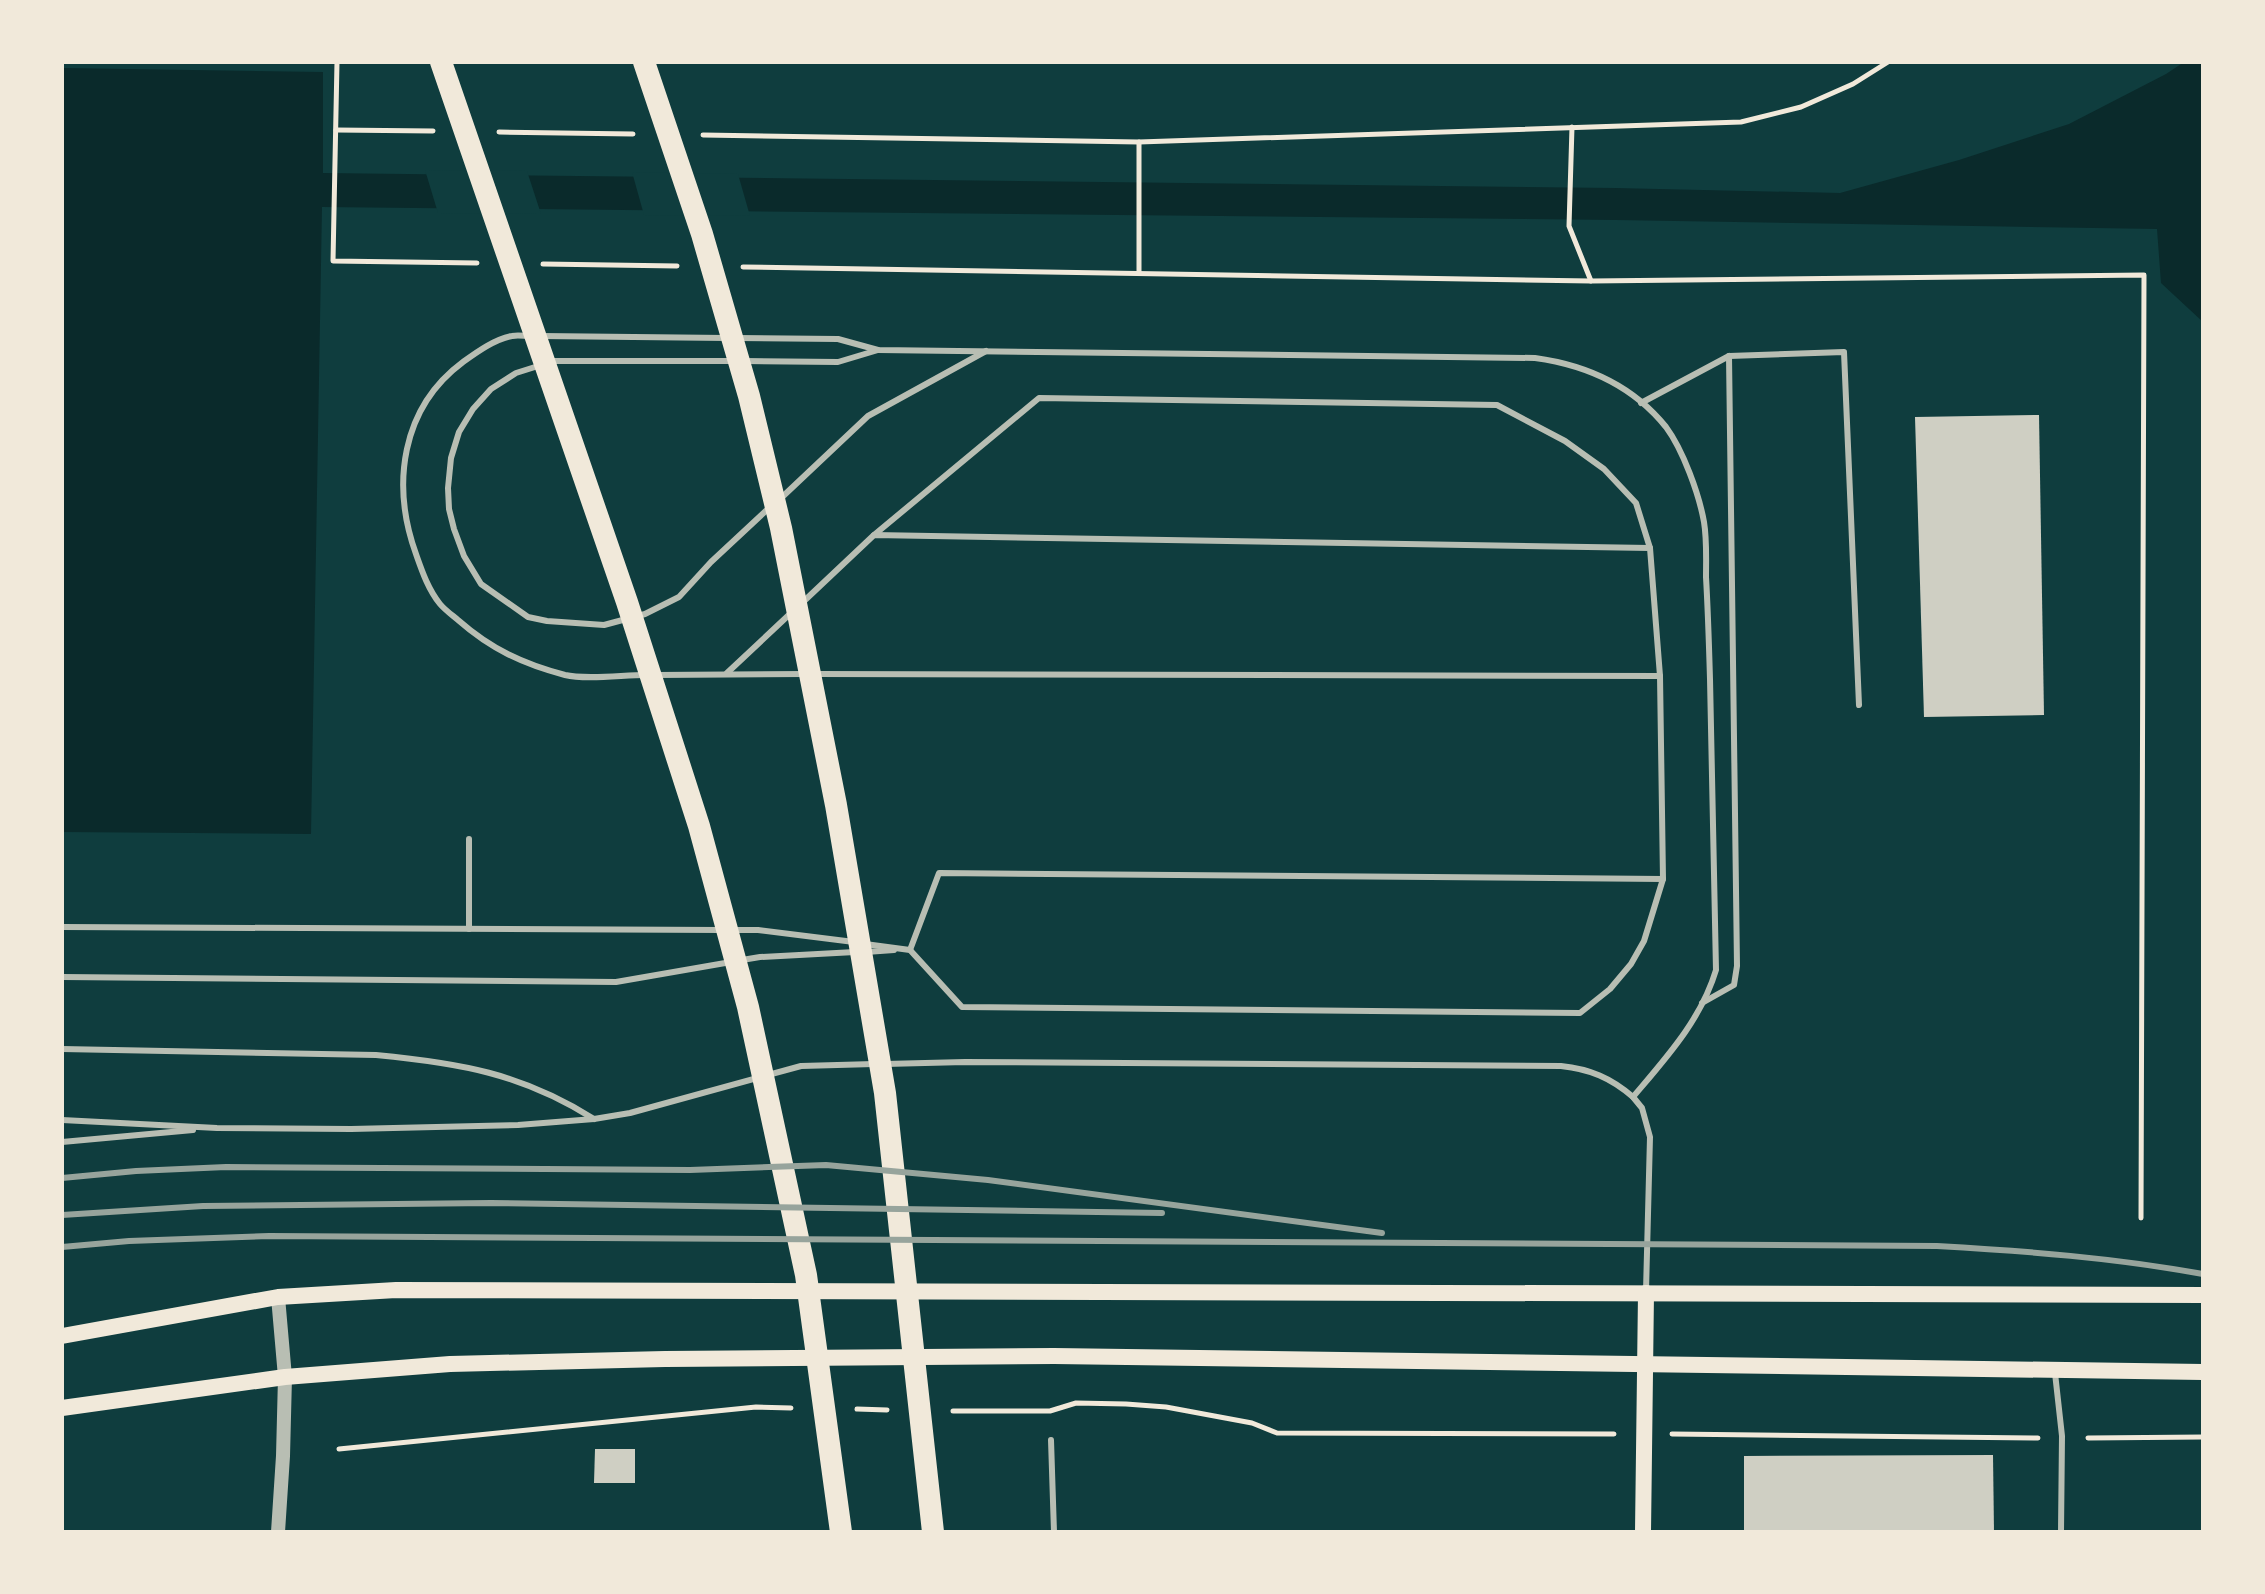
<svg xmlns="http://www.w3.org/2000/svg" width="2265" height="1594" font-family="'Noto Serif',serif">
	<rect width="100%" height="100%" fill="#0f3d3e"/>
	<!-- water -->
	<polygon fill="#0a2a2b" points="2184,62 2203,62 2203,322 2161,283 2157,229 1616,220 322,207 311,834 62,832 62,68 323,72 323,173 1615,188 1840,193 1959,160 2069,124 2166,74"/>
	<!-- pier -->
	<g fill="#0f3d3e">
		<polygon points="425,170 527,171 541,214 438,213"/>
		<polygon points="632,172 738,174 750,216 644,215"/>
	</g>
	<!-- building -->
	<g fill="#cfcfc3">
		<polygon points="2039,415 2044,715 1924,717 1915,417"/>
		<polygon points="595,1449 635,1449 635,1483 594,1483"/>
		<polygon points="1993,1455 1994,1532 1744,1532 1744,1456"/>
	</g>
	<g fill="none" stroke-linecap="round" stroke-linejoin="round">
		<!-- path -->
		<g stroke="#f1e9da" stroke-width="5">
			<polyline points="337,62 333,261 477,263"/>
			<polyline points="1572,127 1569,226 1591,281"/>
			<polyline points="336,130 433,131"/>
			<polyline points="499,132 633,134"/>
			<polyline points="703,135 1139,142 1741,122 1801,107 1853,84 1888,62"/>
			<polyline points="1139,142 1139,272"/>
			<polyline points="543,264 677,266"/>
			<polyline points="743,267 1591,281 2144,275 2141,1218"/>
			<polyline points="857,1409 887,1410"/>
			<polyline points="953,1411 1050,1411 1076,1403 1126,1404 1166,1407 1252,1423 1277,1433 1614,1434"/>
			<polyline points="1672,1434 2038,1438"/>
			<polyline points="2088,1438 2203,1437"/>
			<polyline points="339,1449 756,1407 791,1408"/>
		</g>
		<!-- service -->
		<g stroke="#b8beb3" stroke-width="6">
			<path d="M530,336C525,336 517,335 512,336C495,339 477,352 463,362C401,408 391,485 416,554C422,571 428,589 440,604C445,610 452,615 458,620C491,649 523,664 565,675C586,680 623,675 645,675"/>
			<polyline points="541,336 726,338"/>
			<path d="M737,338L838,339L878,350L1535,358C1586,365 1633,386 1666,427C1683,450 1699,494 1704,522C1707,540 1706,559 1706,577C1708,611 1709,645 1710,679C1712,776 1714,873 1716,970C1701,1020 1666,1058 1633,1097L1642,1108L1650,1137L1646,1291"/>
			<polyline points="1729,356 1844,352 1859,705"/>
			<polyline points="732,361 554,361 516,373 491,389 473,409 459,432 451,458 448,488 449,509 454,529 464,556 481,584 528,617 547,621 604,625 645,614 679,597 711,562 770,507"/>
			<polyline points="744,361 838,362 878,350"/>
			<polyline points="1641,403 1729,356 1737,966 1734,985 1702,1003"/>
			<polyline points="779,500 868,416 986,351"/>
			<polyline points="874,535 1039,398 1497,405 1565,441 1604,469 1636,503 1650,548"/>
			<polyline points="803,602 874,535 1650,548 1660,676 1663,879 1644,941 1631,964 1610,989 1580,1013 962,1007 910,950 865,944"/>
			<polyline points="727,673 792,612"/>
			<polyline points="816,674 1660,676"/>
			<polyline points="656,675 805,674"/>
			<polyline points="469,839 469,929"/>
			<polyline points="62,927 722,930"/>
			<polyline points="734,930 758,930 854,942"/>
			<polyline points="910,950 939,873 1663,879"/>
			<polyline points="866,952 894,950"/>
			<polyline points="742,960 760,957 855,952"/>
			<polyline points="62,977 616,982 731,962"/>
			<path d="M62,1049L376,1055C459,1063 521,1073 594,1119"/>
			<path d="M885,1064L965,1062L1561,1066C1590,1069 1611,1078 1633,1097"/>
			<polyline points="62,1120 217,1128 351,1129 518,1125 594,1119 630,1113 801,1066 874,1064"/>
			<polyline points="62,1142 193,1130"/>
			<polyline points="2055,1373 2062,1436 2061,1532"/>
			<polyline points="1051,1440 1054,1532"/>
		</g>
		<!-- tertiary -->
		<polyline stroke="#b8beb3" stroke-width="14" points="278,1532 283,1456 285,1377 278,1297"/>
		<!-- secondary -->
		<g stroke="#f1e9da" stroke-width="16">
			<polyline points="62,1336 278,1297 396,1290 2203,1295"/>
			<polyline points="62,1408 285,1377 450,1364 665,1359 1054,1356 2203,1372"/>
			<polyline points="1643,1532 1646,1293"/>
		</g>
		<!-- trunk -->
		<g stroke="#f1e9da" stroke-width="22">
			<polyline points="441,62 627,602 699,826 748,1007 806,1275 841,1532"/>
			<polyline points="644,62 702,234 749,396 781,528 836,805 885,1093 933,1532"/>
		</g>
		<!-- rail -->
		<g stroke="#97a49c" stroke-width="6">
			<polyline points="62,1178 136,1171 226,1167 690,1170 826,1165 988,1180 1382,1233"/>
			<polyline points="62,1215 203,1206 491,1203 1162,1213"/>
			<path d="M62,1247L129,1241L269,1236L1937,1246C2026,1251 2115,1258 2203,1274"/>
		</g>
	</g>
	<!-- border -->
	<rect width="2265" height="1594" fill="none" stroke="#f1e9da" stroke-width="128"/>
</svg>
